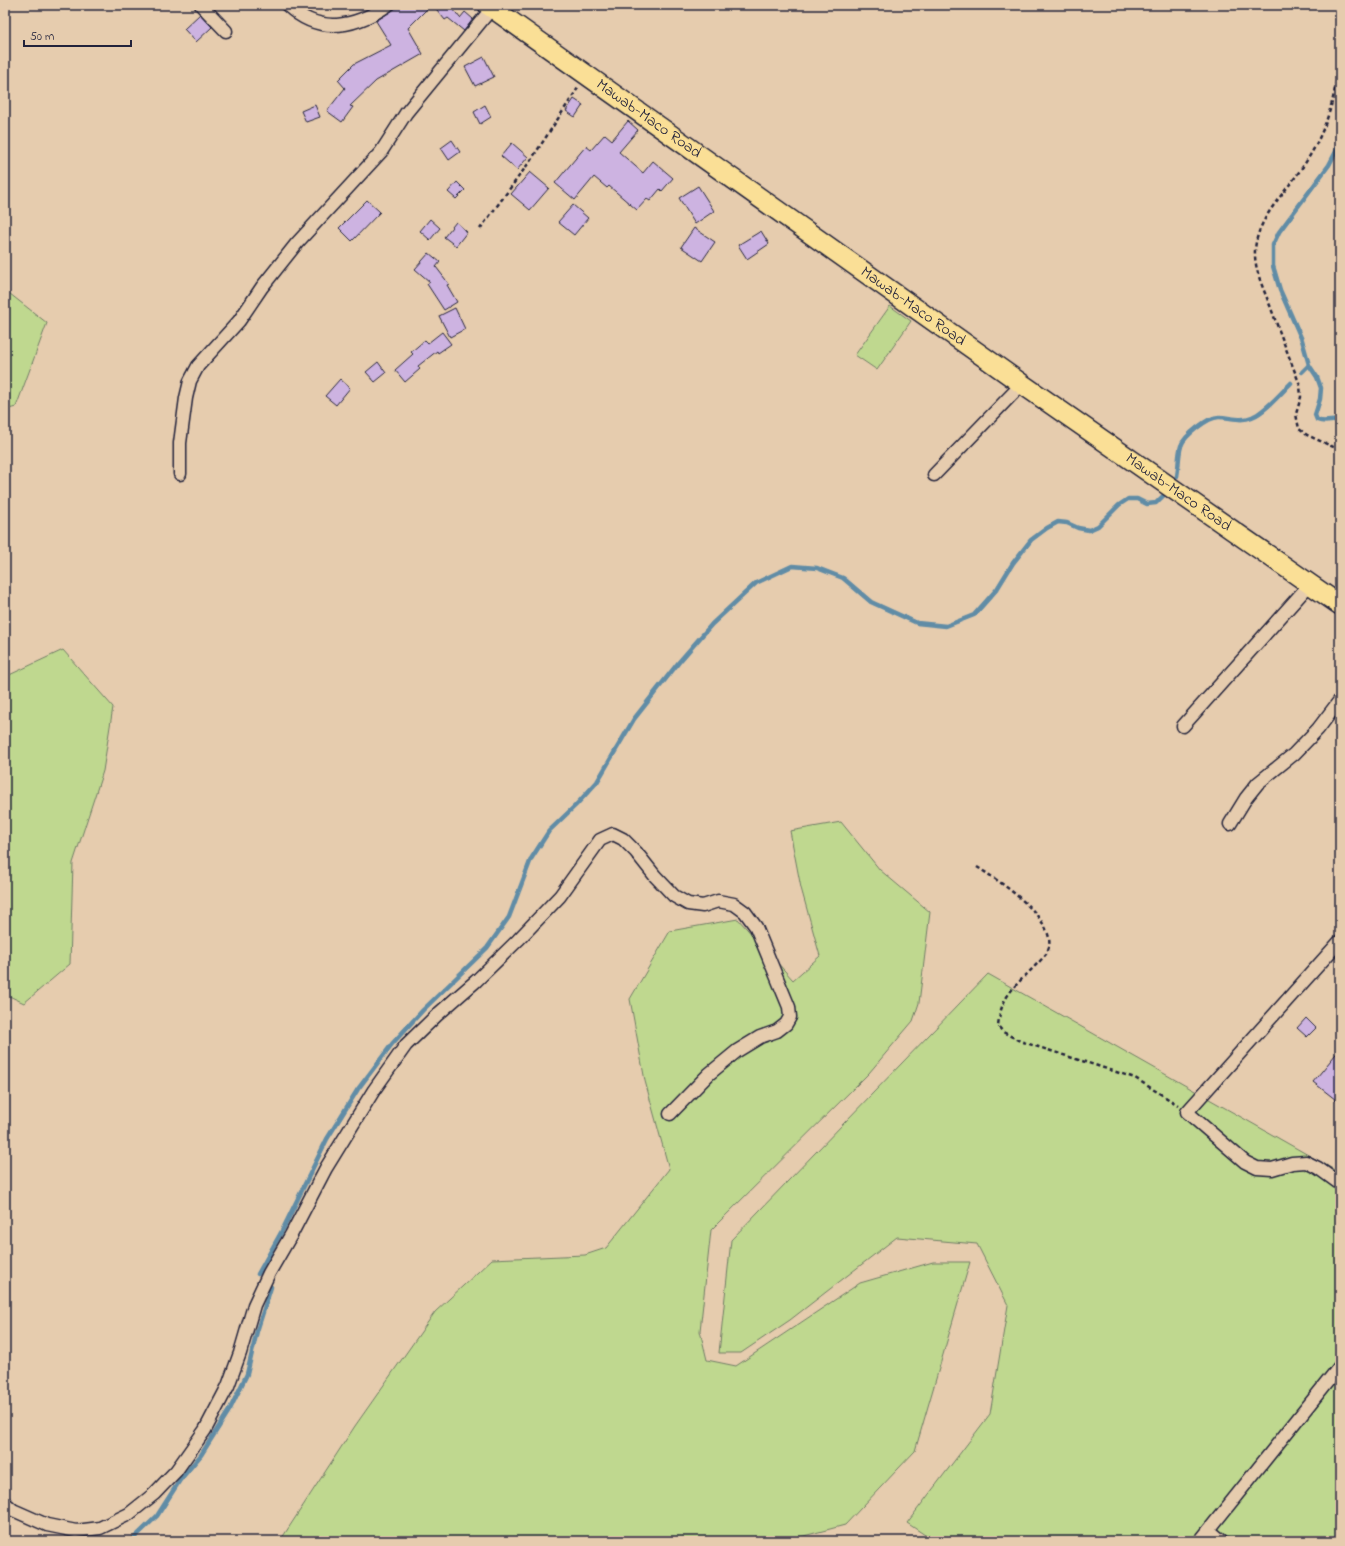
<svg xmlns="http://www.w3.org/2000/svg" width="1345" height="1546" font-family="'Indie Flower',sans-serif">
	<rect width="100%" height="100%" fill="#e6ccae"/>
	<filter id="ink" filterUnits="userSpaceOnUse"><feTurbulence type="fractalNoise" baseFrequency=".025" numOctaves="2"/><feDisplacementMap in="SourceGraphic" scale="8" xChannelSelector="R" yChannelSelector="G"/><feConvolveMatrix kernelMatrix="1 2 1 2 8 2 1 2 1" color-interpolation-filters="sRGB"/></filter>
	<g filter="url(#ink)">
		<!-- green -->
		<g fill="#bfd88f" stroke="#707d65">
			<polygon points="5,290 47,323 16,407 5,410"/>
			<polygon points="890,306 911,321 877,370 855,355"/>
			<polygon points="63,650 113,707 103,771 73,863 70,964 24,1003 5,994 5,677"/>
			<polygon points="841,822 880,870 930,912 919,1003 913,1021 869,1073 711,1230 700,1331 707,1360 736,1366 860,1283 933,1262 970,1262 915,1451 845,1525 785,1541 280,1541 355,1426 435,1312 492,1259 585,1255 606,1248 669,1169 645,1081 630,999 670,931 738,919 793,980 820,956 801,888 790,831"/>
			<polygon points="988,974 1340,1173 1340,1541 934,1541 907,1523 990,1414 1008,1305 977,1244 897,1237 790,1320 741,1353 719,1353 731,1240"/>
		</g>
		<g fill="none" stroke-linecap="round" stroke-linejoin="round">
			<!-- stream -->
			<g stroke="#618ca6" stroke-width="4.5">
				<path d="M1340,144L1329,165L1279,232L1273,245V266L1280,290L1302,340L1309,365L1317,377L1321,388L1320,399L1315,415L1317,420C1327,424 1332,419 1340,421"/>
				<polyline points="1302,372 1309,365"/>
				<path d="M1177,476C1179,466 1178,456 1181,446C1184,436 1208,417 1219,417C1230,417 1241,422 1252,417C1265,412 1281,393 1291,383"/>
				<polyline points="258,1274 283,1229 327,1139 358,1089 392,1044 423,1010 487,948 509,917 531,859 549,831 576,805 597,782 634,719 679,662 712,624 756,583 792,566 817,568 843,578 871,602 917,623 946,626 974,615 997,589 1013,563 1031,540 1047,528 1058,522 1067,523 1078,528 1089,530 1098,526 1119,505 1128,499 1137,499 1147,504 1156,503 1163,496"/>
				<polyline points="131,1541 157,1516 180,1480 201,1455 230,1409 247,1374 257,1331 271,1287"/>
			</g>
		</g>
		<!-- building -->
		<g fill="#cdb3e1" stroke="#22223b">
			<polygon points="401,5 431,5 408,28 423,54 376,81 350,106 353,107 342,122 327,111 345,88 338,80 354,64 391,45 376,21"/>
			<polygon points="433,5 450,5 460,18 465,12 473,19 464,31 448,18 445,20"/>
			<polygon points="200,14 212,27 196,42 184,29"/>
			<polygon points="484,57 494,77 475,86 465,67"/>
			<polygon points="574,99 583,105 575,117 566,111"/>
			<polygon points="315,105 320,117 306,122 301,111"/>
			<polygon points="485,105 491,117 480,124 474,112"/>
			<polygon points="628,121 638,130 619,152 643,173 653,161 673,178 662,191 660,189 650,201 647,199 637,210 609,186 607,188 594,177 575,200 555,183 586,146 591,150 605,134 612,140"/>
			<polygon points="452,140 460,152 449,160 441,148"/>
			<polygon points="512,143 528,157 517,170 501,156"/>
			<polygon points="530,172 549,188 530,210 511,194"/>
			<polygon points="457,182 465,190 456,199 448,192"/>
			<polygon points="698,186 714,211 695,224 679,198"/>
			<polygon points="367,200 380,212 352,241 339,228"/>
			<polygon points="573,205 588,218 574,235 558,222"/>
			<polygon points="430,219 440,228 430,240 420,231"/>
			<polygon points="456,222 467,232 456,246 444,237"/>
			<polygon points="694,228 715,242 702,261 681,247"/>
			<polygon points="761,231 769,244 747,259 738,245"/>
			<polygon points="429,253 440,262 436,267 449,284 447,285 457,302 444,310 427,284 430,282 415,269"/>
			<polygon points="455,308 465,329 450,337 439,316"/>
			<polygon points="442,332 451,344 438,353 437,351 418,366 420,369 405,382 395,370 413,354 411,352 425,340 428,343"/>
			<polygon points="378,362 386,373 375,382 366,372"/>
			<polygon points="340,379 350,388 336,405 325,396"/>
			<polygon points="1306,1018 1316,1028 1307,1037 1297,1028"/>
			<polygon points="1340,1049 1340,1103 1313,1082"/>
		</g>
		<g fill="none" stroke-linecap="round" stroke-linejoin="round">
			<!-- minor casing -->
			<g stroke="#22223b" stroke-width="15">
				<g id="minor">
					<polyline points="201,5 226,31"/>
					<path d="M287,5C319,35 354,28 388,5"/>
					<polyline points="180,474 180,443 186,398 190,381 198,366 239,321 262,287 297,243 381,152 406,113 492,8"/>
					<polyline points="934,475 1022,384"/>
					<polyline points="1183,726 1310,584"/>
					<polyline points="1230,824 1246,798 1258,783 1294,754 1318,729 1340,700"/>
					<polyline points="1340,941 1187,1112 1245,1162 1257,1168 1272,1169 1292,1163 1306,1162 1318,1168 1340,1184"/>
					<polyline points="5,1503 13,1510 47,1525 76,1531 100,1528 129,1514 154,1494 176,1471 205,1430 228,1386 240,1353 254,1305 269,1273 291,1235 326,1168 374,1090 406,1045 437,1015 476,981 518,940 560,896 600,840 613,834 623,839 636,852 655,876 674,896 688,904 703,906 718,901 734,904 745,912 756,927 789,1007 790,1017 786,1024 777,1031 760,1037 737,1051 709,1074 670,1114"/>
					<polyline points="1209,1530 1222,1541"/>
					<polyline points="1200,1541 1340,1366"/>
				</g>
			</g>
			<!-- primary casing -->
			<g stroke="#22223b" stroke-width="22">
				<g id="primary">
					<path id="s1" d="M488,5L1022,384L1340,605"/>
				</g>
			</g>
			<!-- path -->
			<g stroke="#22223b" stroke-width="2.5" stroke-dasharray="4 3" stroke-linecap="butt">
				<path d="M1335,5C1345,64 1335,123 1299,172C1283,195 1257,219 1255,250C1254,270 1264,290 1271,308C1280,334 1290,359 1300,385L1301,397L1296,414L1299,429L1307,435L1340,450"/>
				<polyline points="480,229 531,160 578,88"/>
				<path d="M977,867C998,880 1065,924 1046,954C1043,958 1039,962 1036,965C1016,986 1001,994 998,1026L1003,1032L1020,1041L1135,1078L1178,1105"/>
			</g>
			<!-- minor -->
			<use href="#minor" stroke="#e6ccae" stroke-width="12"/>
			<!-- primary -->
			<use href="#primary" stroke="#fadf96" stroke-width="19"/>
		</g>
	</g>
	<g text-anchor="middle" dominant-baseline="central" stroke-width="3" stroke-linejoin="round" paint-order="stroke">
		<!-- street labels -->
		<g font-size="16" fill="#22223b" stroke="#e6ccae">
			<text stroke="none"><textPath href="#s1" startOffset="197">Mawab-Maco Road</textPath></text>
			<text stroke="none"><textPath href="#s1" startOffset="521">Mawab-Maco Road</textPath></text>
			<text stroke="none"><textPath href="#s1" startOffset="845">Mawab-Maco Road</textPath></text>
		</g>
	</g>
	<!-- margin -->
	<rect width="1345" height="1546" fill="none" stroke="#e6ccae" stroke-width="20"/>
	<rect x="10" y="10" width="1325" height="1526" fill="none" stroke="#22223b" stroke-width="1.5" filter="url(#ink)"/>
	<!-- scale -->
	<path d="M24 40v6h107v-6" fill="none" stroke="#22223b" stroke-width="2"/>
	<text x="30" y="40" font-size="12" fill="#22223b" stroke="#e6ccae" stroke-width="3" paint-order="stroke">50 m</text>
</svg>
